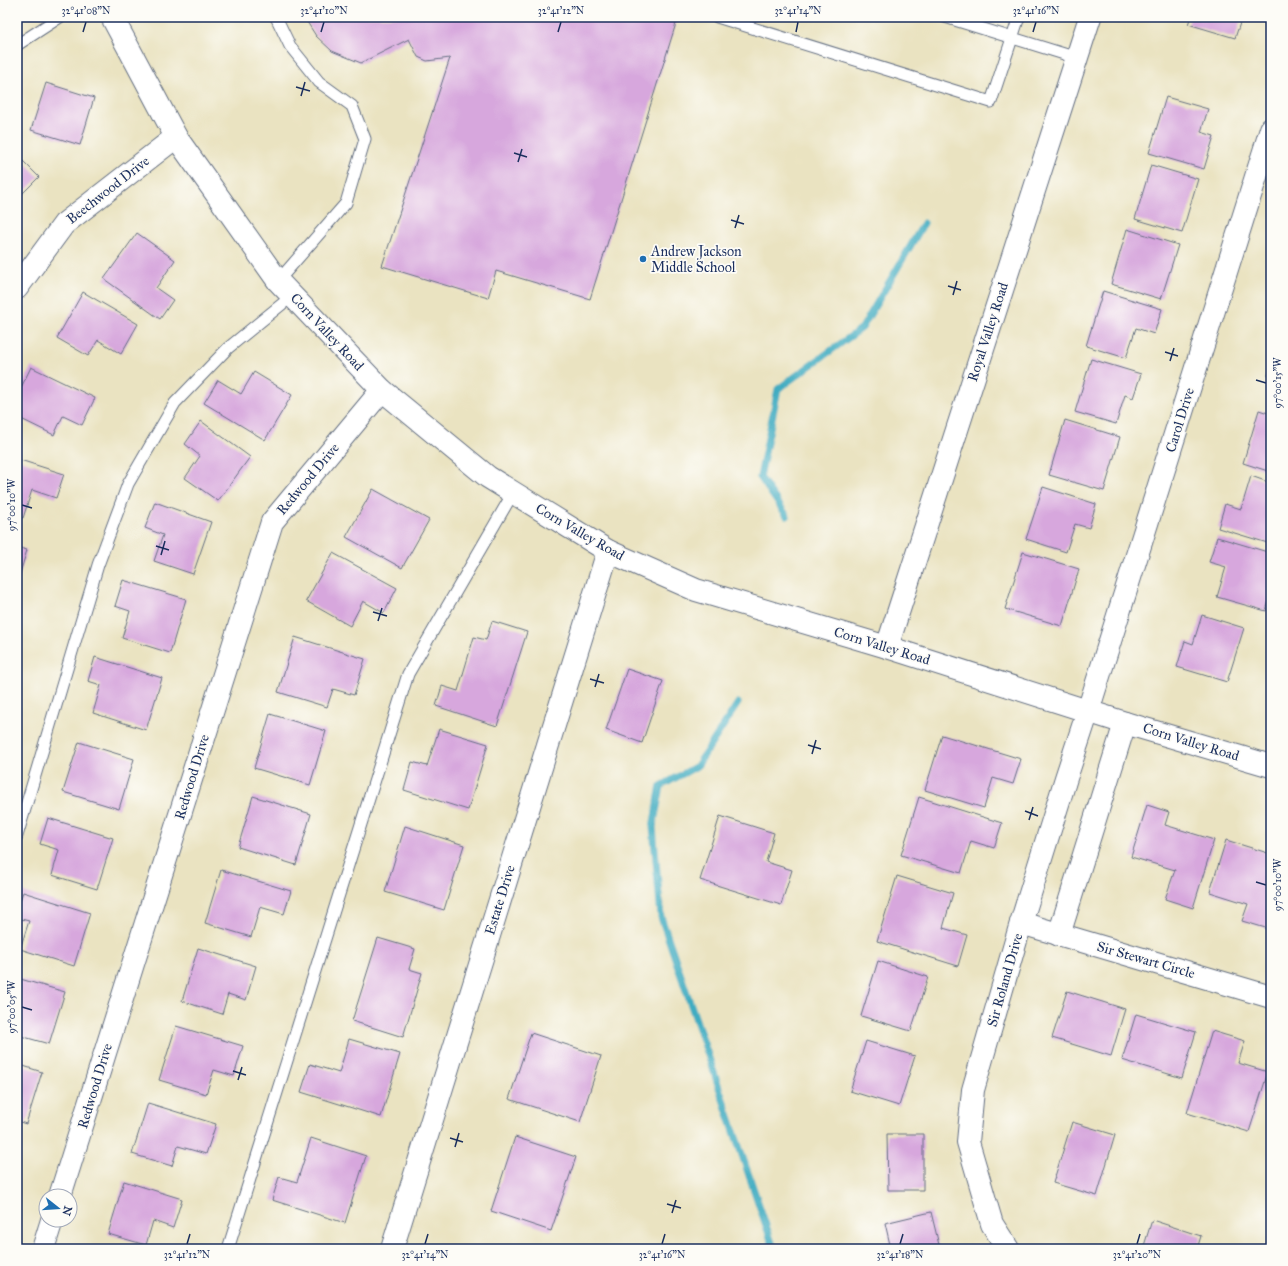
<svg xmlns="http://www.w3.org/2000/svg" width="1288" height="1266" font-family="'IM FELL Great Primer',serif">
	<rect width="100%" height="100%" fill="#fdfcf7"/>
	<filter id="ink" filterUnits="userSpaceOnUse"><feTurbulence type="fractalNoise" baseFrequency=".025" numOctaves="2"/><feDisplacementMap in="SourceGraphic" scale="8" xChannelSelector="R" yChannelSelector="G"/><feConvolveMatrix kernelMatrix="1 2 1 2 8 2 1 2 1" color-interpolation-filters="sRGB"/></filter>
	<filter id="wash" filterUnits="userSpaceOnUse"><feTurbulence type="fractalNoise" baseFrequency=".012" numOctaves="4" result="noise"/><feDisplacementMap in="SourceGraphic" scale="16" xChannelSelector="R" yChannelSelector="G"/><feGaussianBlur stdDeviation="0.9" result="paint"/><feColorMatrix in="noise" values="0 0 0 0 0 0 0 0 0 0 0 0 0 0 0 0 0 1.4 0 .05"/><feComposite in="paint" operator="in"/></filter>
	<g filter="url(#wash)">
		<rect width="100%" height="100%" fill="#eae3c1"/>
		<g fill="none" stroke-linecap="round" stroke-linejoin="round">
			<!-- stream -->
			<g stroke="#41acc1" stroke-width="7">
				<polyline points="787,516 760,477 778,389 862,328 924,223"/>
				<polyline points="738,703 697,766 661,786 653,827 661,917 774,1249"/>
			</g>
		</g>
		<g id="blocks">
			<!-- building -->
			<g fill="#d7a7dd">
				<polygon points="304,17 678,17 590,299 496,271 488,298 382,266 450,58 427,61 418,57 409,39 361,63 332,51 316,36"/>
				<polygon points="1191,17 1242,17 1235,38 1188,24"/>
				<polygon points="46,83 94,98 80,145 31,130"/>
				<polygon points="1166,97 1208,109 1201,132 1214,136 1204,169 1149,153"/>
				<polygon points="17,155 39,177 17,199"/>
				<polygon points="1151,165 1198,179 1182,233 1135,219"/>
				<polygon points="1127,229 1178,245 1161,299 1111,284"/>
				<polygon points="137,233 175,260 156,288 173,300 160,319 104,279"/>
				<polygon points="1103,291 1162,309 1154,334 1136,328 1126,358 1086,346"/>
				<polygon points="83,292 138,324 121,354 98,340 88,356 57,338"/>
				<polygon points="1091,359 1141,374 1133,398 1125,395 1116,424 1075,412"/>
				<polygon points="1271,365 1271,376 1268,375"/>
				<polygon points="31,367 95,398 82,425 63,416 54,435 17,417 17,396"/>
				<polygon points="254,372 292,395 265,440 204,403 218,380 241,394"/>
				<polygon points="1259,410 1271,414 1271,472 1243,463"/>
				<polygon points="1065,420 1120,437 1104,491 1049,475"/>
				<polygon points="201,421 250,457 218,501 185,478 200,456 185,444"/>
				<polygon points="17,459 64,474 56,498 32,490 23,518 17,516"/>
				<polygon points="1251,476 1271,483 1271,544 1218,528 1225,504 1241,509"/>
				<polygon points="1043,487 1096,504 1089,528 1075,524 1066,552 1026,539"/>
				<polygon points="373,489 429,520 402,568 346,537"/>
				<polygon points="155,502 211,522 193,574 154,561 163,535 145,528"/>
				<polygon points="1217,537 1271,553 1271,593 1266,611 1217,597 1226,567 1209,562"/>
				<polygon points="17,547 27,550 18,580 17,580"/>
				<polygon points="1023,552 1079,569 1062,626 1005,609"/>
				<polygon points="333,553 397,588 384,613 363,601 350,626 306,601"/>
				<polygon points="123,580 186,599 170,653 122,638 130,611 115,606"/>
				<polygon points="1202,615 1244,628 1227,682 1177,667 1185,641 1193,644"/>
				<polygon points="492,621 527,632 497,726 436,706 442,686 458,691 474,637 486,640"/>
				<polygon points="295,637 365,659 354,695 333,689 327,707 278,692"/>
				<polygon points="95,657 162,678 146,730 93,713 101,685 88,681"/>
				<polygon points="627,669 663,681 642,743 606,730"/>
				<polygon points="270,714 326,731 310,785 254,768"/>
				<polygon points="439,729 488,744 468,810 404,790 412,762 427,766"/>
				<polygon points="942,735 1021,759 1013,784 993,778 984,808 925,790"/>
				<polygon points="79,742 134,759 119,809 63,792"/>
				<polygon points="253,796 311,814 296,865 238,847"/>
				<polygon points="919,797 1002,823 994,848 971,841 961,873 901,855"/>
				<polygon points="1147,805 1169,812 1165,825 1214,840 1193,908 1165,899 1175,870 1131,857"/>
				<polygon points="720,816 774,833 766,862 792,870 781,905 700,880"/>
				<polygon points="48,818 113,838 97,889 52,875 59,850 40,844"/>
				<polygon points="405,826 464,845 444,910 385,892"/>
				<polygon points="1226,840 1271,854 1271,923 1269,929 1242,921 1248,904 1210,892"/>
				<polygon points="221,870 291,891 284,914 260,907 251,937 205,923"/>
				<polygon points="897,876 953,893 943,928 967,935 958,966 877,941"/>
				<polygon points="23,892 90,913 74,966 20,949 29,921 17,918 17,909"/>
				<polygon points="378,938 415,949 409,969 422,973 403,1037 352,1021"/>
				<polygon points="198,948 256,966 246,1000 228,994 222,1014 182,1001"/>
				<polygon points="878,961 928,977 911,1031 861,1016"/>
				<polygon points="17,978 65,992 49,1044 17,1035"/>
				<polygon points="1067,991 1125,1009 1111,1056 1052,1038"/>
				<polygon points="1136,1014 1196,1032 1182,1078 1122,1060"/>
				<polygon points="176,1026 243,1046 234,1076 214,1070 206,1094 159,1080"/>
				<polygon points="1212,1031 1245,1041 1238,1063 1268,1072 1249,1132 1187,1113"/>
				<polygon points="531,1033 601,1056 580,1122 509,1099"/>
				<polygon points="349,1039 400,1054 381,1117 301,1092 310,1064 339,1073"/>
				<polygon points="866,1041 915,1056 899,1106 850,1091"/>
				<polygon points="17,1064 42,1072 26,1124 17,1121"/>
				<polygon points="148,1103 216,1124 206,1154 178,1146 172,1166 132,1154"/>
				<polygon points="1072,1122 1115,1135 1097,1196 1053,1183"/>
				<polygon points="887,1134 923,1134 923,1190 888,1190"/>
				<polygon points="515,1137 576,1157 551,1231 491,1211"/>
				<polygon points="311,1138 366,1156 345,1223 272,1200 279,1177 297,1182"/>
				<polygon points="124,1181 182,1199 173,1228 153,1221 146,1245 108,1234"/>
				<polygon points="931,1212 940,1249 891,1249 885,1223"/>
				<polygon points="1152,1220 1201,1236 1197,1249 1143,1249"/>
			</g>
		</g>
	</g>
	<g filter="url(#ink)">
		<use href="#blocks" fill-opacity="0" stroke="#636e81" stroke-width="1"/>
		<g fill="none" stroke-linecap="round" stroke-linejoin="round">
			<!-- service casing -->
			<g stroke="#636e81" stroke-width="13">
				<g id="service">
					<polyline points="276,17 290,46 319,82 352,106 365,139 346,203 278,281"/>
					<polyline points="717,17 991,102 1019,17"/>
					<polyline points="945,17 1077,58"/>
					<polyline points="17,45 60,17"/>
					<polyline points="17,836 98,565 128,484 175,403 228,348 292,296"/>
					<polyline points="228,1249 408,674 513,493"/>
				</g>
			</g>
			<!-- minor casing -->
			<g stroke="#636e81" stroke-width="24">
				<g id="minor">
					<polyline points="17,288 64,224 176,137"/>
					<polyline points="887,647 1090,17"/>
					<polyline points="1021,923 1271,997"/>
					<polyline points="1059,935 1125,723"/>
					<polyline points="60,1196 272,522 382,390"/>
					<polyline points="43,1249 52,1220"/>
					<polyline points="392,1249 608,551"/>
					<polyline points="1008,1249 992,1224 968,1142 973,1090 1021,923 1066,778 1088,711 1271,129"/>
				</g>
			</g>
			<!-- secondary casing -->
			<g stroke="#636e81" stroke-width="24">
				<polyline id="secondary" points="112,17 176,137 278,281 382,390 488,477 608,551 696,590 887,647 1125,723 1271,766"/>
			</g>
			<!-- service -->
			<use href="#service" stroke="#fff" stroke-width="11"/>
			<!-- minor -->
			<use href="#minor" stroke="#fff" stroke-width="22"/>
			<!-- secondary -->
			<use href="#secondary" stroke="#fff" stroke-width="22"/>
		</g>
	</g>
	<!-- ticks -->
	<path fill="none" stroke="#1b2f5e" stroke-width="1.5" d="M83,32L86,22M321,32L324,22M558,32L561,22M796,32L798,22M1033,32L1036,22M296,87L310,91M301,96L305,82M514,153L527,157M518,162L522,149M731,220L744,224M735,228L739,215M948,286L961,290M953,295L957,281M1165,352L1178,356M1170,361L1174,348M1256,380L1266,383M22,505L32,508M156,546L169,550M161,555L165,541M373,612L387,616M378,621L382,608M590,679L604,683M595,687L599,674M808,745L821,749M812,754L816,740M1025,811L1038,816M1029,820L1033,807M1256,882L1266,885M22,1007L32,1010M233,1071L246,1075M238,1080L242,1067M450,1138L463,1142M455,1147L459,1133M667,1204L681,1208M672,1213L676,1200M187,1244L190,1234M425,1244L428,1234M662,1244L665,1234M900,1244L903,1234M1137,1244L1140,1234"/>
	<!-- markers -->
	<circle fill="#1f6fb2" stroke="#fdfcf7" stroke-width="1.5" cx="643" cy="259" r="4"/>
	<g text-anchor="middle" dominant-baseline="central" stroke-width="3.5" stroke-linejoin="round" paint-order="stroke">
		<!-- street labels -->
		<g font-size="14" fill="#1b2f5e" stroke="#fdfcf7">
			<text transform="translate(108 190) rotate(-38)">Beechwood Drive</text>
			<text transform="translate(327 332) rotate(47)">Corn Valley Road</text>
			<text transform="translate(988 332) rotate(-72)">Royal Valley Road</text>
			<text transform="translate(1180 420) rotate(-73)">Carol Drive</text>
			<text transform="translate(308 479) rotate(-50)">Redwood Drive</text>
			<text transform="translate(580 532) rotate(30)">Corn Valley Road</text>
			<text transform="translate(882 646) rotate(17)">Corn Valley Road</text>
			<text transform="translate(1191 742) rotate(17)">Corn Valley Road</text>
			<text transform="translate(192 777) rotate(-73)">Redwood Drive</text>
			<text transform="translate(500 900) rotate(-73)">Estate Drive</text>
			<text transform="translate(1146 960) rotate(16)">Sir Stewart Circle</text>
			<text transform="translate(1005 980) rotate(-74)">Sir Roland Drive</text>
			<text transform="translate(95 1086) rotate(-73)">Redwood Drive</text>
		</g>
		<!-- poi labels -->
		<g font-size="14" fill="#1b2f5e" stroke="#fdfcf7" text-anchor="start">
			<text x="651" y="251">Andrew Jackson<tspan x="651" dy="16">Middle School</tspan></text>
		</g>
	</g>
	<!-- margin -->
	<rect width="1288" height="1266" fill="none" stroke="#fdfcf7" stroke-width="44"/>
	<!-- north arrow -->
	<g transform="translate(58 1208) rotate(107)"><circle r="19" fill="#fdfcf7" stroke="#a3aaba"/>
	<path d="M0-3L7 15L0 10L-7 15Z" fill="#1f6fb2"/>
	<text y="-6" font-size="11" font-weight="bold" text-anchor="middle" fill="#1b2f5e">N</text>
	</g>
	<rect x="22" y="22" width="1244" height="1222" fill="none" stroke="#1b2f5e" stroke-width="1.5"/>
	<g font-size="10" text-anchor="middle" fill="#1b2f5e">
		<text x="86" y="14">32°41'08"N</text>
		<text x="324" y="14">32°41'10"N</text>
		<text x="561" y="14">32°41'12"N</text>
		<text x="798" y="14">32°41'14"N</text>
		<text x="1036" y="14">32°41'16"N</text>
		<text transform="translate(1277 383) rotate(-90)" y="4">97°00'15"W</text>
		<text transform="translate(11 505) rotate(-90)" y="4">97°00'10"W</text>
		<text transform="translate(1277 885) rotate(-90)" y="4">97°00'10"W</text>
		<text transform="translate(11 1007) rotate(-90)" y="4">97°00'05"W</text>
		<text x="187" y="1258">32°41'12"N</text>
		<text x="425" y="1258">32°41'14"N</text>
		<text x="662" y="1258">32°41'16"N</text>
		<text x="900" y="1258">32°41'18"N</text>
		<text x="1137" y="1258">32°41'20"N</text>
	</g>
</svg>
